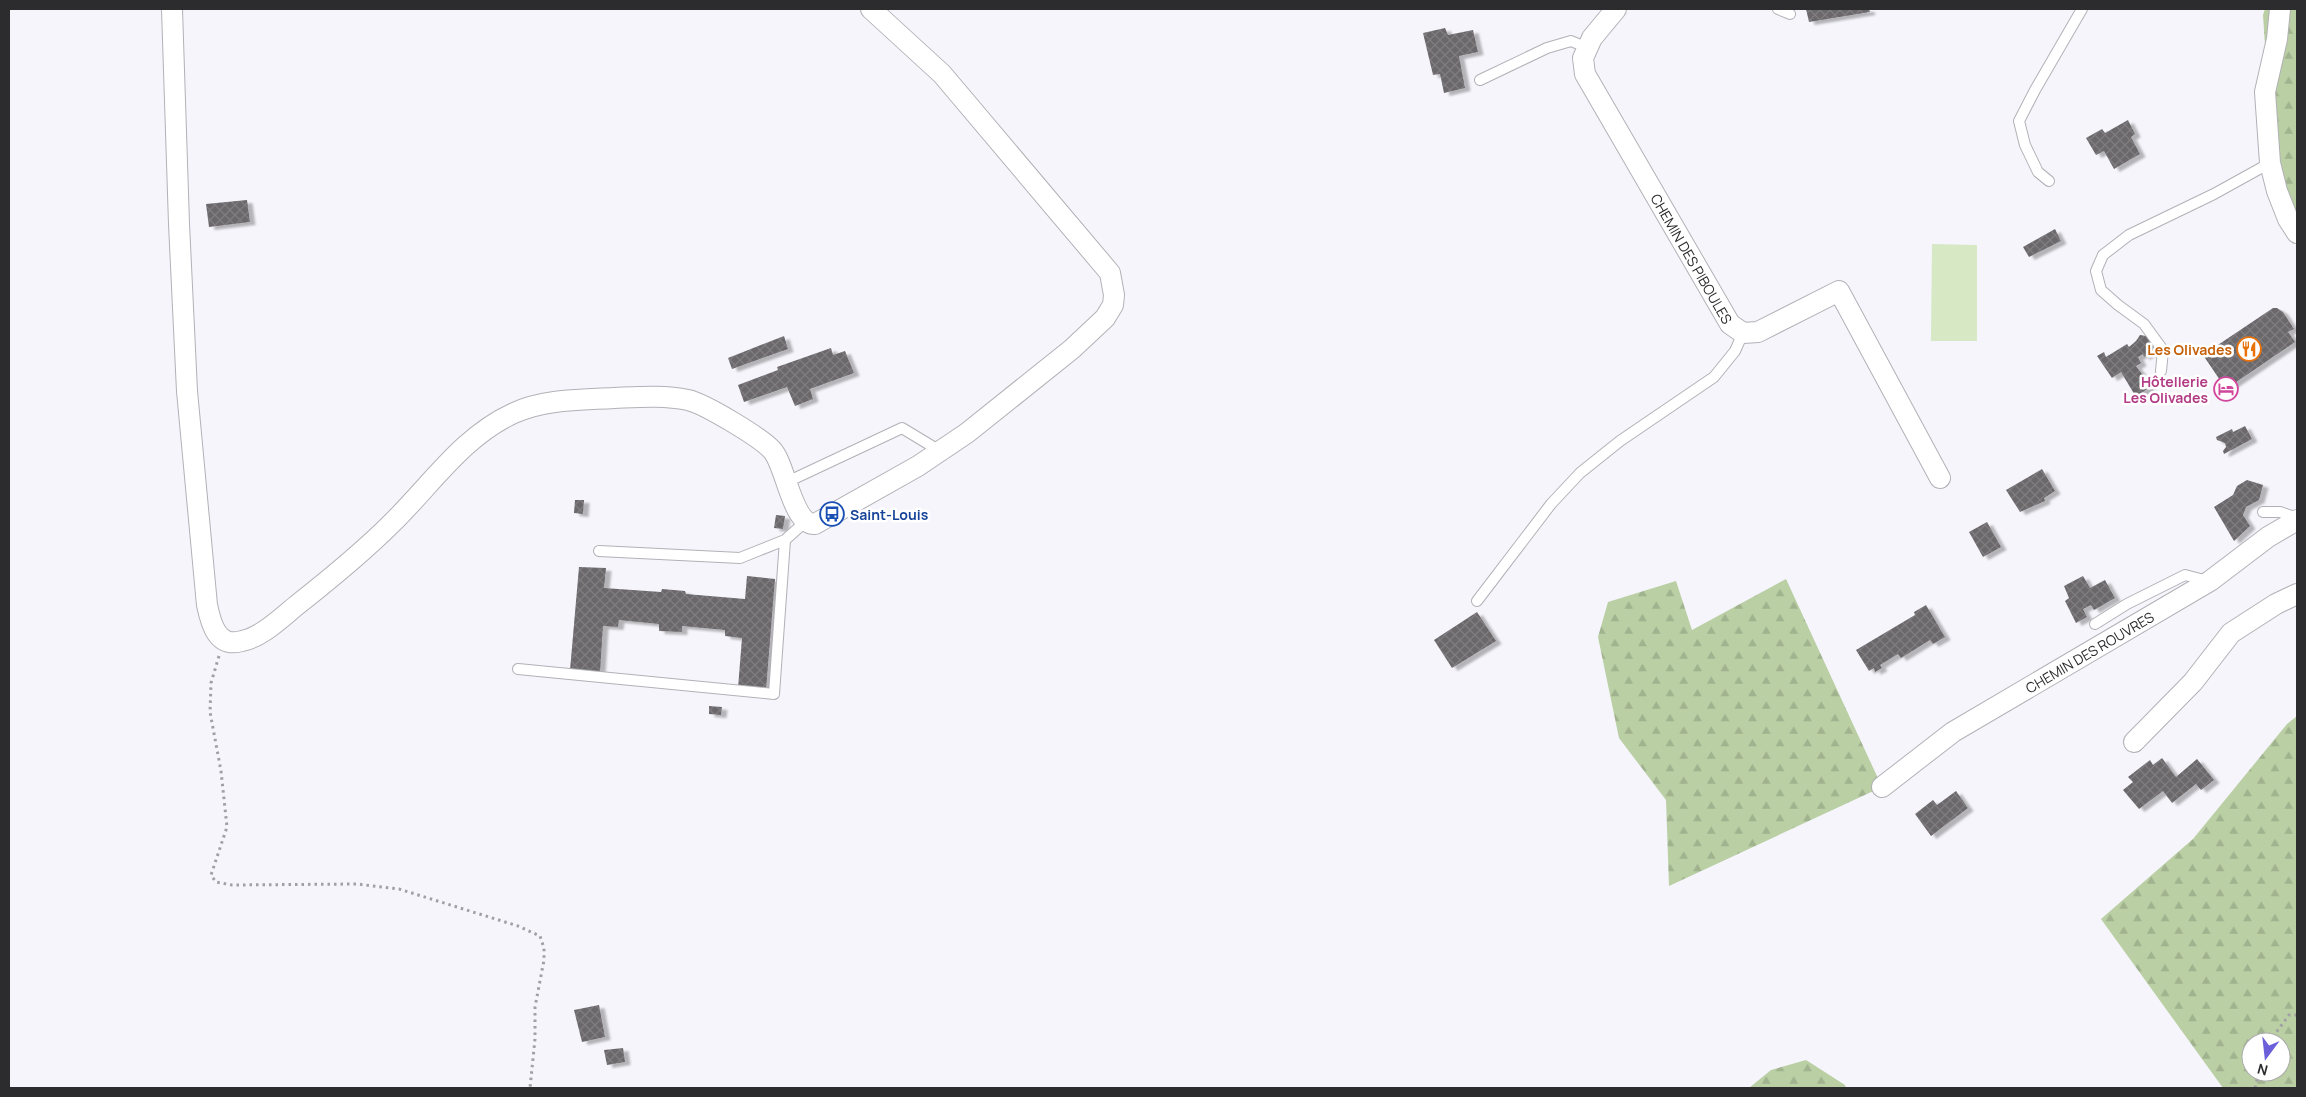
<svg xmlns="http://www.w3.org/2000/svg" width="2306" height="1097" font-family="Manrope,sans-serif">
	<defs>
		<pattern id="forest-firs" width="22" height="20" patternUnits="userSpaceOnUse" patternTransform="scale(1.25)"><rect width="22" height="20" fill="#bacfa4"/><path d="M5 1l3.5 6h-7zM16 11l3.5 6h-7z" fill="#a0b28e"/></pattern>
		<pattern id="building-cross-hatch" width="8" height="8" patternUnits="userSpaceOnUse" patternTransform="scale(1.25)"><rect width="8" height="8" fill="#6b676b"/><path d="M0 0l8 8M0 8l8-8" fill="none" stroke="#807d80"/></pattern>
		<filter id="shadow"><feDropShadow dx="5.5" dy="3" stdDeviation="1" flood-color="#0004"/></filter>
	</defs>
	<rect width="100%" height="100%" fill="#f5f5fb"/>
	<!-- forest -->
	<g fill="url(#forest-firs)" fill-rule="evenodd">
		<polygon points="2265,9 2297,9 2297,216 2275,196 2263,15"/>
		<polygon points="1786,579 1882,787 1669,886 1666,800 1619,738 1598,637 1608,602 1676,581 1692,630"/>
		<path d="M2297,716V1088H2223L2101,919L2193,839L2287,724ZM2251,1042H2281V1072H2251Z"/>
		<polygon points="1806,1060 1845,1085 1846,1088 1749,1088 1771,1070"/>
	</g>
	<!-- pitch -->
	<polygon fill="#d7e8c4" points="1932,244 1977,245 1977,341 1931,341"/>
	<!-- building -->
	<g fill="url(#building-cross-hatch)" filter="url(#shadow)">
		<polygon points="1806,9 1869,9 1870,12 1809,22"/>
		<polygon points="1445,28 1448,35 1473,30 1478,52 1459,56 1465,88 1444,93 1440,74 1433,75 1423,33"/>
		<polygon points="2128,120 2135,134 2131,137 2140,154 2114,169 2104,151 2096,155 2086,138 2102,129 2105,133"/>
		<polygon points="247,200 250,222 209,227 206,204"/>
		<polygon points="2055,229 2061,241 2029,257 2023,247"/>
		<polygon points="2273,308 2277,308 2283,312 2294,329 2288,332 2295,342 2226,389 2203,355"/>
		<polygon points="2140,335 2152,337 2157,342 2151,353 2144,357 2143,354 2138,357 2141,363 2136,366 2151,386 2136,397 2121,372 2112,378 2097,356 2104,352 2106,357 2127,344 2129,347 2136,341"/>
		<polygon points="784,336 788,349 732,369 728,358"/>
		<polygon points="831,348 833,355 845,351 854,373 810,389 813,399 795,406 787,387 744,402 738,385 778,370 777,367"/>
		<polygon points="2245,426 2252,439 2224,454 2223,451 2226,447 2225,443 2217,440 2216,437 2232,429 2233,432"/>
		<polygon points="2042,469 2055,491 2044,498 2045,501 2020,512 2006,490"/>
		<polygon points="2247,480 2263,485 2259,500 2246,507 2243,515 2250,526 2234,541 2214,507 2233,495 2237,486"/>
		<polygon points="575,500 584,500 583,514 574,513"/>
		<polygon points="776,515 785,516 783,529 774,528"/>
		<polygon points="1987,522 2001,547 1983,557 1969,532"/>
		<polygon points="579,567 606,568 604,588 661,592 662,589 685,591 686,594 745,599 747,576 775,579 766,690 738,688 742,638 725,636 725,630 682,626 682,632 659,631 659,624 619,620 618,627 603,626 600,673 570,670"/>
		<polygon points="2083,576 2090,588 2105,580 2115,598 2094,610 2091,605 2083,609 2087,617 2076,623 2065,601 2069,598 2064,586"/>
		<polygon points="1926,605 1945,637 1933,644 1930,640 1901,658 1898,654 1880,665 1882,668 1875,672 1874,668 1869,671 1856,650 1915,615 1914,612"/>
		<polygon points="1477,612 1496,641 1452,668 1434,640"/>
		<polygon points="709,706 722,707 721,715 709,714"/>
		<polygon points="2162,758 2176,777 2197,759 2214,780 2201,790 2196,784 2172,803 2163,791 2139,809 2123,790 2133,782 2128,777 2150,760 2153,765"/>
		<polygon points="1956,791 1968,808 1931,836 1915,814 1933,800 1937,805"/>
		<polygon points="599,1005 605,1037 582,1042 574,1010"/>
		<polygon points="623,1048 625,1062 607,1065 604,1050"/>
	</g>
	<g fill="none" stroke-linecap="round" stroke-linejoin="round">
		<!-- lane casing -->
		<g stroke="#b2b1b7" stroke-width="12">
			<g id="lane">
				<polyline points="1778,9 1790,14"/>
				<polyline points="1480,80 1547,48 1571,41 1588,48"/>
				<polyline points="2049,181 2038,172 2025,145 2019,121 2035,90 2082,9"/>
				<polyline points="2161,371 2163,350 2144,324 2118,305 2101,290 2096,271 2103,255 2129,235 2214,194 2270,163"/>
				<polyline points="787,482 902,428 940,451"/>
				<polyline points="2263,512 2280,512 2297,518"/>
				<polyline points="599,551 740,558 785,540 805,522"/>
				<polyline points="1477,601 1551,504 1580,473 1620,441 1714,377 1735,351 1743,333"/>
				<polyline points="2095,624 2127,604 2185,575 2208,581"/>
				<polyline points="518,669 774,694 785,540"/>
			</g>
		</g>
		<!-- street casing -->
		<g stroke="#b2b1b7" stroke-width="22">
			<g id="street">
				<path d="M172,9L179,224L187,391L207,605C211,624 217,648 242,641C262,637 282,617 297,605C330,579 363,552 392,523C431,485 463,436 514,413C545,399 580,400 614,398C639,397 663,395 688,400C705,404 760,437 772,450C786,465 792,525 815,524L918,466L967,433L1072,349L1105,318L1113,305L1114,295L1110,273L942,74L871,9"/>
				<path id="s1" d="M1616,9L1592,38L1583,58L1585,74L1730,324L1743,333L1758,332L1839,291L1940,478"/>
				<polyline points="2280,9 2277,39 2265,92 2270,163 2277,191 2288,219 2297,233"/>
				<polyline points="2134,742 2193,682 2231,633 2276,604 2297,594"/>
				<path id="s2" d="M1882,787L1953,732L2210,581L2268,537L2297,520"/>
			</g>
		</g>
		<!-- path -->
		<g stroke="#9f9fa4" stroke-width="3" stroke-dasharray="2.5 4" stroke-linecap="butt">
			<polyline points="219,656 211,683 210,712 221,771 227,827 211,875 216,882 232,885 357,884 399,889 518,926 540,936 544,948 544,960 535,1007 535,1039 530,1088"/>
			<polyline points="2269,1042 2289,1015 2297,1015"/>
			<polyline points="2255,1088 2259,1072"/>
		</g>
		<!-- lane -->
		<use href="#lane" stroke="#fff" stroke-width="10"/>
		<!-- street -->
		<use href="#street" stroke="#fff" stroke-width="20"/>
	</g>
	<!-- icons -->
	<defs>
		<g id="restaurant-ring" transform="scale(1.25)"><circle r="9.5" fill="#fff" stroke="#e8710a" stroke-width="1.5"/><path d="M-5-6h1v4h1v-4h1v4h1v-4h1v5L-1.5 .5V6h-2V.5L-5-1ZM5-6V6H3V1.5H1.5Q1.5-4 5-6Z" fill="#e8710a"/></g>
		<g id="hotel-ring" transform="scale(1.25)"><circle r="9.5" fill="#fff" stroke="#d1479c" stroke-width="1.5"/><path d="M-6-4.5h1.5V1H6V5H4.5V3h-9V5H-6ZM-4 0a1.8 1.8 0 1 1 3.6 0ZM.5 0V-2.5h3Q6-2.5 6 0Z" fill="#d1479c"/></g>
		<g id="bus-ring" transform="scale(1.25)"><circle r="9.5" fill="#fff" stroke="#1a4fb4" stroke-width="1.5"/><path d="M-5-6H5V4H4V6H2V4H-2V6H-4V4H-5ZM-3.5-4V0h7V-4ZM-3.5 1.2v1.5H-2V1.2ZM2 1.2v1.5H3.5V1.2Z" fill="#1a4fb4"/></g>
	</defs>
	<g fill-rule="evenodd">
		<use href="#restaurant-ring" x="2249" y="349"/>
		<use href="#hotel-ring" x="2226" y="389"/>
		<use href="#bus-ring" x="832" y="514"/>
	</g>
	<g text-anchor="middle" dominant-baseline="central" stroke-width="5" stroke-linejoin="round" paint-order="stroke">
		<!-- street labels -->
		<g font-size="14" fill="#2c2c2e" stroke="#fff">
			<text stroke="none"><textPath href="#s1" startOffset="289">CHEMIN DES PIBOULES</textPath></text>
			<text stroke="none"><textPath href="#s2" startOffset="248">CHEMIN DES ROUVRES</textPath></text>
		</g>
		<!-- food labels -->
		<g font-size="14" font-weight="bold" fill="#c56008" stroke="#fff" text-anchor="end">
			<text x="2232" y="349">Les Olivades</text>
		</g>
		<!-- hotel labels -->
		<g font-size="14" font-weight="bold" fill="#b23c85" stroke="#fff" text-anchor="end">
			<text x="2208" y="381">Hôtellerie<tspan x="2208" dy="16">Les Olivades</tspan></text>
		</g>
		<!-- transit labels -->
		<g font-size="14" font-weight="bold" fill="#164399" stroke="#fff" text-anchor="start">
			<text x="850" y="514">Saint-Louis</text>
		</g>
	</g>
	<!-- border -->
	<rect width="2306" height="1097" fill="none" stroke="#2c2c2e" stroke-width="20"/>
	<!-- north arrow -->
	<g transform="translate(2266 1057) rotate(195)"><circle r="24" fill="#ffffff" stroke="#ababab"/>
	<path d="M0-4L9 19L0 12L-9 19Z" fill="#6c60da"/>
	<text y="-8" font-size="14" font-weight="bold" text-anchor="middle" fill="#2c2c2e">N</text>
	</g>
</svg>
